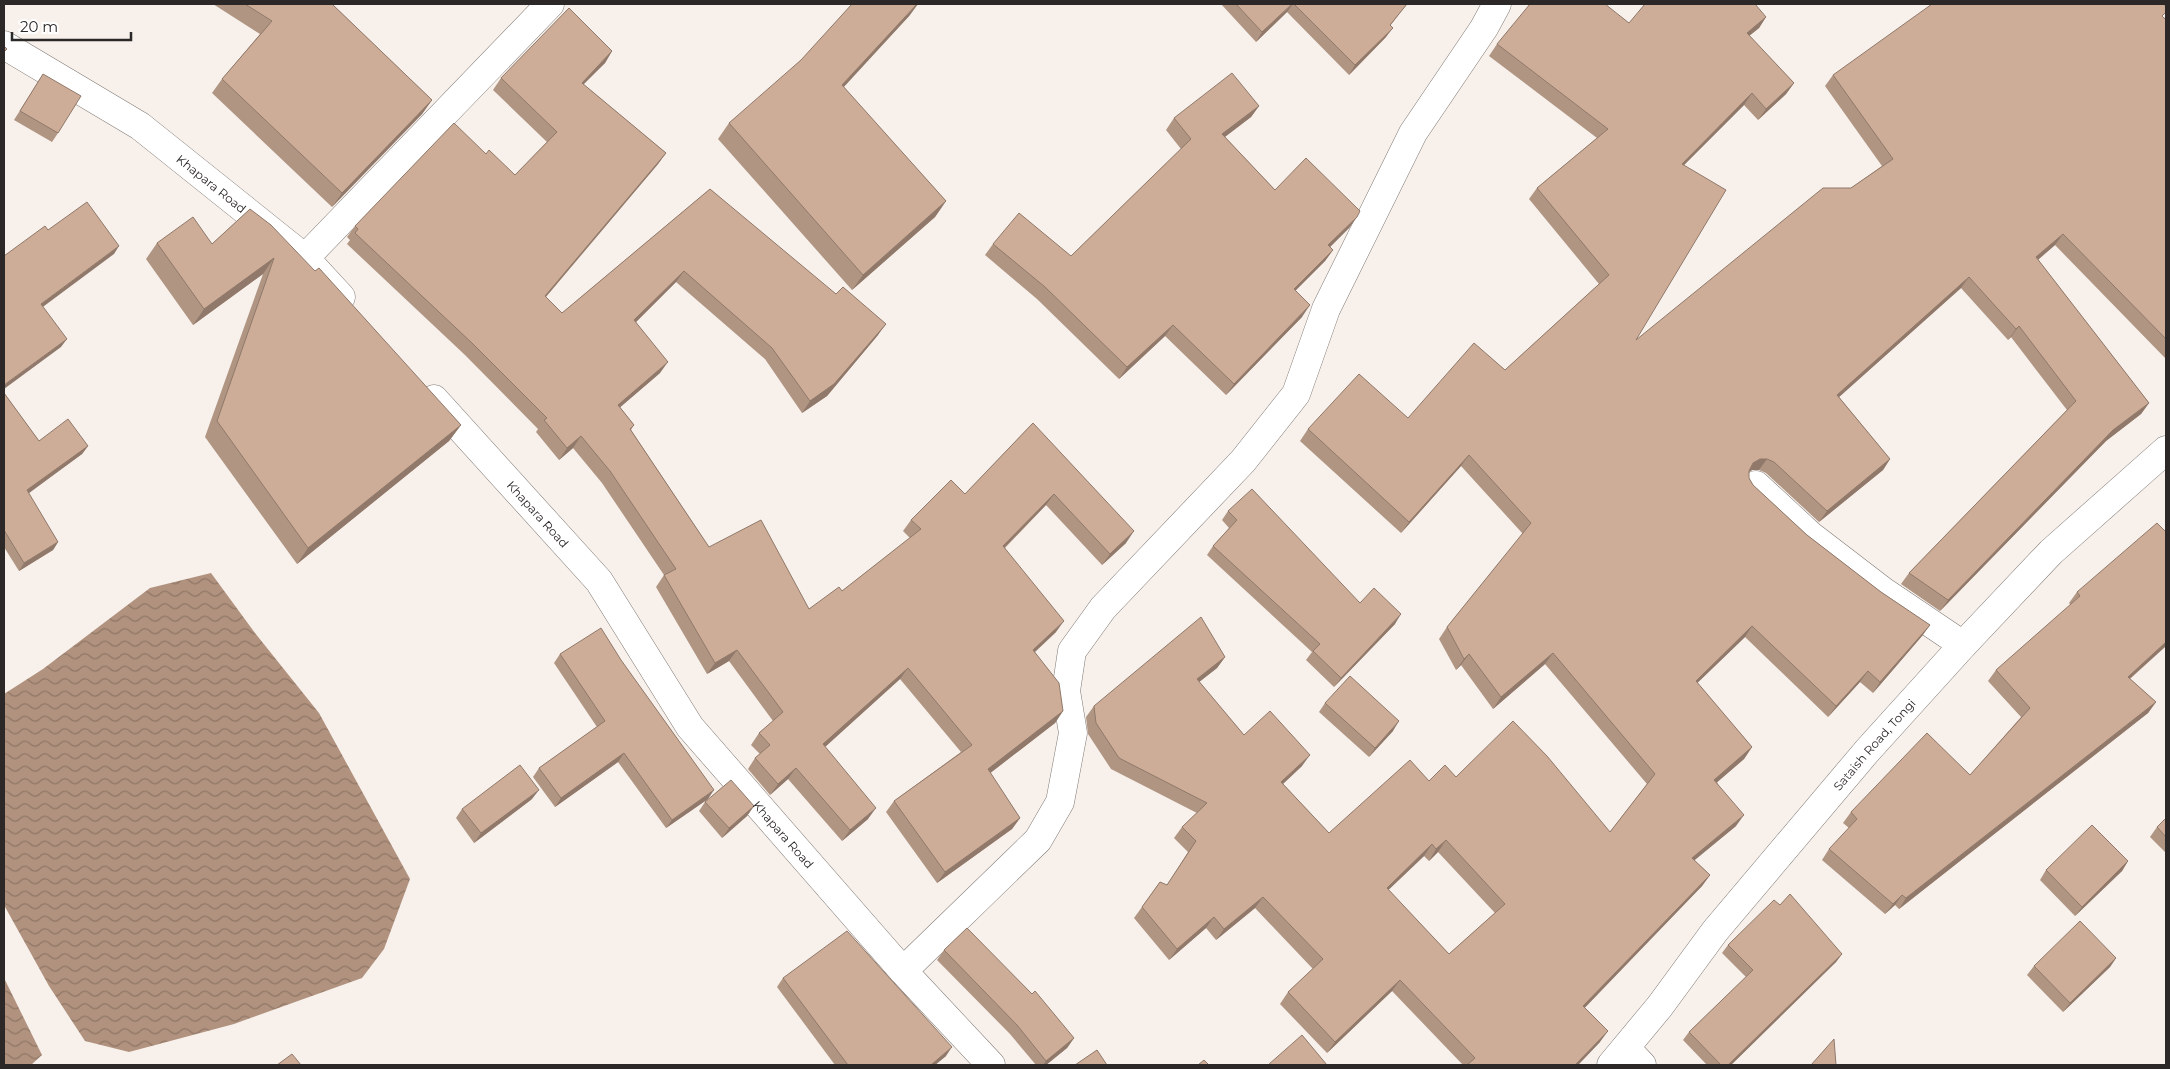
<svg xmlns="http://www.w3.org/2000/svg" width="2170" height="1069" font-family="Montserrat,sans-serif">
	<defs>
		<pattern id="water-waves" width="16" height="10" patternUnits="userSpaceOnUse" patternTransform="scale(1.25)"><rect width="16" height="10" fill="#b1927e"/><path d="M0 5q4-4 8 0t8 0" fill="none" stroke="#907767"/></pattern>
	</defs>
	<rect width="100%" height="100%" fill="#f7f0eb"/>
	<!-- water -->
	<g fill="url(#water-waves)">
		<polygon points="211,573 255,633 319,713 410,879 384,949 362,978 234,1024 129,1052 85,1041 49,986 4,905 4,694 43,669 150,588"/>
		<polygon points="4,978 42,1055 31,1065 4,1065"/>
	</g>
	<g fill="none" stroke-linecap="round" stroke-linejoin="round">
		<!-- minor casing -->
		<g stroke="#827b77" stroke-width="29">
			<g id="minor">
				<path id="s1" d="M4,45L140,126L305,258L341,297"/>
				<polyline points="305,258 550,4"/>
				<path id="s2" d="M434,399L599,581L690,727L903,971L991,1065"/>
				<polyline points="1756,485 1810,535 1883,591 1963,645"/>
				<polyline points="903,971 1038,840 1060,802 1073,733 1066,691 1072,651 1103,608 1243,461 1296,394 1326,309 1413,133 1484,28 1497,4"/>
				<polyline points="1626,1048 1642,1065"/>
				<path id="s3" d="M1611,1065L1660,1006L1715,931L1867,751L1963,645L2051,552L2166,450"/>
			</g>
		</g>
		<!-- minor -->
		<use href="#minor" stroke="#fff" stroke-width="28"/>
	</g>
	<!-- wall -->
	<g fill="#b09583" fill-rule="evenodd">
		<polygon points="213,4 332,4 432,100 422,114 332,207 212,93 222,79 260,34"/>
		<polygon points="1221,4 1407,4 1390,26 1386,37 1349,75 1287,12 1256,42"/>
		<polygon points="910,15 843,87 946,201 935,217 852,290 718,139 729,123"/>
		<path d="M1766,17L1759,28L1749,36L1794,83L1786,94L1758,120L1744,105L1684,165L1636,340L1882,166L1825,86L1833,75L2164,17L2166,20V359L2055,245L2038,260L2149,403L2141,414L2106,441L1940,611L1901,584L1909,573L2067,410L2011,337L2008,340L1961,288L1839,397L1890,459L1883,470L1819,522L1766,473L1759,470H1752L1749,472V478L1753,485L1807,535L1881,592L1930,625L1922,636L1873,693L1860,682L1828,717L1745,637L1697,683L1752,747L1744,759L1717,782L1736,826L1694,860L1710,875L1702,886L1584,1008L1600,1042L1578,1065H1463L1392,991L1327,1053L1280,1004L1288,992L1313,969L1255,908L1216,940L1206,928L1169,960L1134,918L1160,882L1167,885L1188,852L1174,838L1182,827L1197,813L1111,769L1088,734L1086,717L1094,706L1225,657L1217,668L1199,682L1244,735L1302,766L1283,784L1329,833L1429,781L1456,777L1610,832L1647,784L1545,664L1493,709L1461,665L1456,670L1439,639L1447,627L1523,534L1461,466L1401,533L1300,441L1308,429L1408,418L1505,370L1599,284L1529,199L1537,188L1597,138L1489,56L1497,44L1629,23ZM1438,852L1495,913L1449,954L1388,890L1424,856L1429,861Z"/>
		<polygon points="612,51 605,63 583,84 666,153 658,164 546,297 562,313 710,189 878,335 827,396 802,413 765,359 676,282 636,322 660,373 620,407 634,425 631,430 709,547 809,609 842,591 910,538 903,531 911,520 965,494 1033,423 1126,543 1102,565 1046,505 1005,548 1056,632 1035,652 1063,711 1055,723 990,773 1020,818 1012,829 937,883 886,812 894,801 961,752 900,679 825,747 868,819 842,841 788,779 770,795 748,769 755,758 760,754 751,745 759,733 773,721 729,661 707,674 656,587 664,575 602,483 573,448 559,460 536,432 538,429 465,355 347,244 350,240 347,237 355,226 486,154 515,175 547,142 493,90 501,78"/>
		<polygon points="43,74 58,133 52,142 14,120"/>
		<polygon points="1259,106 1251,117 1225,137 1275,190 1357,217 1349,228 1330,247 1333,250 1325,261 1295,291 1302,317 1226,395 1165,336 1119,379 1037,299 985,255 993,244 1071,256 1181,149 1166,130 1174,118"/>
		<polygon points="250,209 461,425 449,441 297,564 205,437 263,274 193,325 146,259 157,243 212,244"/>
		<polygon points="4,393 39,441 88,446 82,454 28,493 58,542 53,550 19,571 4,547"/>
		<polygon points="1228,511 1360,603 1395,624 1334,687 1306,660 1312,652 1207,555 1213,546 1229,528 1222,520"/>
		<polygon points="2166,532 2166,646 2130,679 2156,702 2148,713 1899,909 1895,905 1885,914 1822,860 1829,849 1849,828 1843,823 1851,812 1970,775 2021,717 1988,681 1996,670 2071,605 2069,603 2077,592"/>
		<polygon points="560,654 708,799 666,828 618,762 555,807 533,777 539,768 597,727 554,663"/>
		<polygon points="1325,703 1393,731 1369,757 1319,712"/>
		<polygon points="532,799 474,843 456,818 462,809"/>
		<polygon points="705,802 754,806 747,816 722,838 699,811"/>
		<polygon points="2166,818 2166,853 2150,837 2157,827"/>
		<polygon points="2128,861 2122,871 2075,916 2040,880 2046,870"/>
		<polygon points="1780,905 1842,954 1836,962 1731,1065 1707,1065 1683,1040 1689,1032 1746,977 1722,953 1728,945"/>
		<polygon points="944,950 1074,1038 1067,1048 1046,1065 1036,1065 1010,1034 937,960"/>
		<polygon points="2116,958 2110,967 2063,1012 2027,975 2034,966"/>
		<polygon points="783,978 946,1056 935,1065 835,1065 777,987"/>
	</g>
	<!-- shaded-wall -->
	<g fill="#90796a">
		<polygon points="917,4 918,4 910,15 831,101 842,85"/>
		<polygon points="1293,4 1287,12 1256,42 1262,32"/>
		<polygon points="1766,17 1759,28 1739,44 1747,33"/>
		<polygon points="1393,28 1386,37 1349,75 1355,65"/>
		<polygon points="612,51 605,63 574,94 582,83"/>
		<polygon points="1794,83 1786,94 1758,120 1766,109"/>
		<polygon points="1752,93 1744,105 1674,175 1682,164"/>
		<polygon points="432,100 422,114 332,207 342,193"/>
		<polygon points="1259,106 1251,117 1214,145 1222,134"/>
		<polygon points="666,153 658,164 537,307 545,296"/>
		<polygon points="946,201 935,217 852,290 863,275"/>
		<polygon points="1357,217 1349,228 1320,257 1328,245"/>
		<polygon points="2063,234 2055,245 2028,268 2036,257"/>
		<polygon points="119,246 114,254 36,312 41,304"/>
		<polygon points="1333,250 1325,261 1286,300 1294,289"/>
		<polygon points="274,258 263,274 193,325 204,309"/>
		<polygon points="684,271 676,282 626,332 634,320"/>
		<polygon points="1969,277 1961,288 1829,406 1837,395"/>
		<polygon points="1310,305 1302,317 1226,395 1234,384"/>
		<polygon points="886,324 878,335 827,396 802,413 810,401"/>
		<polygon points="1173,325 1165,336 1119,379 1127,367"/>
		<polygon points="2019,326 2011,337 2008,340 2016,329"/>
		<polygon points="67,339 61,347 4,389 4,385"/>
		<polygon points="668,362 660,373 610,416 618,405"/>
		<polygon points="2149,403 2141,414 2106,441 1940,611 1948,600 2113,430"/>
		<polygon points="461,425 449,441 297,564 308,548"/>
		<polygon points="581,436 573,448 559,460 567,448"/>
		<polygon points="88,446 82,454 21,499 27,490"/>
		<polygon points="1469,455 1461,466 1401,533 1409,522"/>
		<polygon points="1760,459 1767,459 1759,470 1752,470 1745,474 1753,463"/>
		<polygon points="1890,459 1883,470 1819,522 1827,511"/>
		<polygon points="1054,494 1046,505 995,557 1003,546"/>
		<polygon points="1134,531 1126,543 1102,565 1110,554"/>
		<polygon points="58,542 53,550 19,571 24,563"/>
		<polygon points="1401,614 1395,624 1334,687 1341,678"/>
		<polygon points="1064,621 1056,632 1025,661 1033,650"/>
		<polygon points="1930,625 1922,636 1873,693 1880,682"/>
		<polygon points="1752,626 1745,637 1688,692 1696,681"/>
		<polygon points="2166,642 2166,646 2120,687 2128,677"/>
		<polygon points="737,650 729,661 707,674 715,663"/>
		<polygon points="1553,653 1545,664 1493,709 1501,697"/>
		<polygon points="1469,654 1461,665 1456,670 1464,659"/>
		<polygon points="1225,657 1217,668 1189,690 1197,679"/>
		<polygon points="908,668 900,679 815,756 823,744"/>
		<polygon points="1868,671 1860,682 1828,717 1836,706"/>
		<polygon points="2156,702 2148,713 1899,909 1906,898"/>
		<polygon points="1063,711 1055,723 980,781 988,769"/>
		<polygon points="1399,721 1393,731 1369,757 1375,748"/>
		<polygon points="1752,747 1744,759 1707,791 1714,780"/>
		<polygon points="624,753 618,762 555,807 561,798"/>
		<polygon points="1310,755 1302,766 1273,793 1281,782"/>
		<polygon points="796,768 788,779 770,795 778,784"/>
		<polygon points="539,790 532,799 474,843 481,833"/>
		<polygon points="714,790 708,799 666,828 672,820"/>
		<polygon points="754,806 747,816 722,838 729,828"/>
		<polygon points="876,808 868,819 842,841 850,830"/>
		<polygon points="1744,815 1736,826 1684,869 1692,858"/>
		<polygon points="1020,818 1012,829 937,883 945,872"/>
		<polygon points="1446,840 1438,852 1429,861 1436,849"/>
		<polygon points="1432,844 1424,856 1379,899 1387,888"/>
		<polygon points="2128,861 2122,871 2075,916 2082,907"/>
		<polygon points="1710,875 1702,886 1575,1018 1583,1006"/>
		<polygon points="1902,895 1895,905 1885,914 1893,904"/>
		<polygon points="1263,897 1255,908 1216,940 1224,929"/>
		<polygon points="1214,917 1206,928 1169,960 1177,949"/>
		<polygon points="1842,954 1836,962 1731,1065 1728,1065"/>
		<polygon points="2116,958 2110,967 2063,1012 2070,1003"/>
		<polygon points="1400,980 1392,991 1327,1053 1335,1042"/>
		<polygon points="1608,1031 1600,1042 1578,1065 1575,1065"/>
		<polygon points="1074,1038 1067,1048 1046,1065 1043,1065 1046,1061"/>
		<polygon points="952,1047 946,1056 935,1065 931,1065"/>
	</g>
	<!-- building -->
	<g fill="#cdad98" stroke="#90796a" fill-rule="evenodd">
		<polygon points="245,4 332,4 432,100 342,193 222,79 272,21"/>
		<polygon points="852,4 917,4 842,85 946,201 863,275 729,123 801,60"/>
		<polygon points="1236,4 1292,4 1262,32"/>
		<polygon points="1294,4 1407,4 1390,25 1393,28 1355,65"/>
		<path d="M1530,4H1605L1629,23L1645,4H1755L1766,17L1747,33L1794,83L1766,109L1752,93L1682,164L1726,190L1636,340L1823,188H1851L1893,159L1833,75L1932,4H2164L2166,7V12L2162,16L2166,20V339L2063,234L2036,257L2149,403L2113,430L1948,600L1909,573L2076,401L2019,326L2016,329L1969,277L1837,395L1890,459L1827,511L1774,462L1767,459H1760L1753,463L1749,471V478L1753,485L1807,535L1881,592L1930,625L1880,682L1868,671L1836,706L1752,626L1696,681L1752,747L1714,780L1744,815L1692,858L1710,875L1583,1006L1608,1031L1576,1064V1065H1467L1475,1058L1400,980L1335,1042L1288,992L1323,959L1263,897L1224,929L1214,917L1177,949L1142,907L1160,882L1167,885L1196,841L1182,827L1207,803L1119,758L1096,723L1094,706L1201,617L1225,657L1197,679L1244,735L1270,711L1310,755L1281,782L1329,833L1410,760L1429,781L1445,765L1456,777L1513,721L1547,756L1610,832L1655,774L1553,653L1501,697L1469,654L1464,659L1447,627L1531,523L1469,455L1409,522L1308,429L1359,374L1408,418L1474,343L1505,370L1609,275L1537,188L1608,129L1497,44ZM1446,840L1505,904L1449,954L1387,888L1432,844L1436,849Z"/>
		<polygon points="569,8 612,51 582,83 666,153 545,296 562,313 710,189 836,294 843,287 886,324 834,384 810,401 772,348 684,271 634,320 668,362 618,405 634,425 630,429 709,547 761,520 809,609 839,587 842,591 921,529 911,520 951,480 965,494 1033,423 1134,531 1110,554 1054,494 1003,546 1064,621 1033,650 1059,683 1063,711 988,769 1020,818 945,872 894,801 972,745 908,668 823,744 876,808 850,830 796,768 778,784 755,758 770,745 759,733 783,712 737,650 715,663 664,575 676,569 610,471 581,436 567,448 544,420 547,418 473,344 355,233 358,229 355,226 454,123 486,154 489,150 515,175 557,132 501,78"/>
		<polygon points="4,46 7,49 4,52"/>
		<polygon points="1232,73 1259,106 1222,134 1275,190 1306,158 1360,211 1357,217 1328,245 1333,250 1294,289 1310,305 1234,384 1173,325 1127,367 1045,287 993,244 1019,213 1071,256 1191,139 1174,118"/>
		<polygon points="43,74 81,96 58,133 20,111"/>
		<polygon points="87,202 119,246 41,304 67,339 4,385 4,256 45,226 48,230"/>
		<polygon points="250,209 271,225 315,271 319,268 461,425 308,548 217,421 274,258 204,309 157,243 193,217 212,244"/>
		<polygon points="4,393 39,441 68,419 88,446 27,490 58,542 24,563 4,530"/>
		<polygon points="1252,489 1360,603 1374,588 1401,614 1341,678 1313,651 1320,644 1213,546 1237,520 1228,511"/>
		<polygon points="2157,523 2166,532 2166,642 2128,677 2156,702 1906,898 1902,895 1893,904 1829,849 1857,819 1851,812 1927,733 1970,775 2030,708 1996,670 2080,596 2077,592"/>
		<polygon points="601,628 621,660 714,790 672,820 624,753 561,798 539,768 605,721 560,654"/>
		<polygon points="1350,676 1399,721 1375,748 1325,703"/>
		<polygon points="520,765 539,790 481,833 462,809"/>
		<polygon points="731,780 754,806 729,828 705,802"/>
		<polygon points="2166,818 2166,837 2157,827"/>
		<polygon points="2092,825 2128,861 2082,907 2046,870"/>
		<polygon points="1790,894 1842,954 1728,1065 1721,1065 1689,1032 1753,970 1728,945 1774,900 1780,905"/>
		<polygon points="2080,921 2116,958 2070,1003 2034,966"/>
		<polygon points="967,928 1032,994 1035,991 1074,1038 1046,1061 1017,1025 944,950"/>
		<polygon points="847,931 952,1047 931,1065 848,1065 783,978"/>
		<polygon points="1302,1035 1327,1065 1268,1065"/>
		<polygon points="1834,1039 1836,1065 1811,1065"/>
		<polygon points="1097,1050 1107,1065 1075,1065"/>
		<polygon points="292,1054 301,1065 277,1065"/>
		<polygon points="1204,1060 1209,1065 1198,1065"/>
	</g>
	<g text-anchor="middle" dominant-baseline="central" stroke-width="4" stroke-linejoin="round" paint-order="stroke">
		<!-- street labels -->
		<g font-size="12" fill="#2b2827" stroke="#fff">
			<text stroke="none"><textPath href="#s1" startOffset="250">Khapara Road</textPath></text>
			<text stroke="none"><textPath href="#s2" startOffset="155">Khapara Road</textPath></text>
			<text stroke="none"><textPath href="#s3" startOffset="415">Sataish Road, Tongi</textPath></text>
			<text stroke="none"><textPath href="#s2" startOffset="560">Khapara Road</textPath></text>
		</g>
	</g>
	<!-- border -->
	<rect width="2170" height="1069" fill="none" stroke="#2b2827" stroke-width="10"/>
	<!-- scale -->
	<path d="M12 32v8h119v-8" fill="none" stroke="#2b2827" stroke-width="2.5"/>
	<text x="20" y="32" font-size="15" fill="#2b2827" stroke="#ffffff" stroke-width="4" paint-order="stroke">20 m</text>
</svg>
